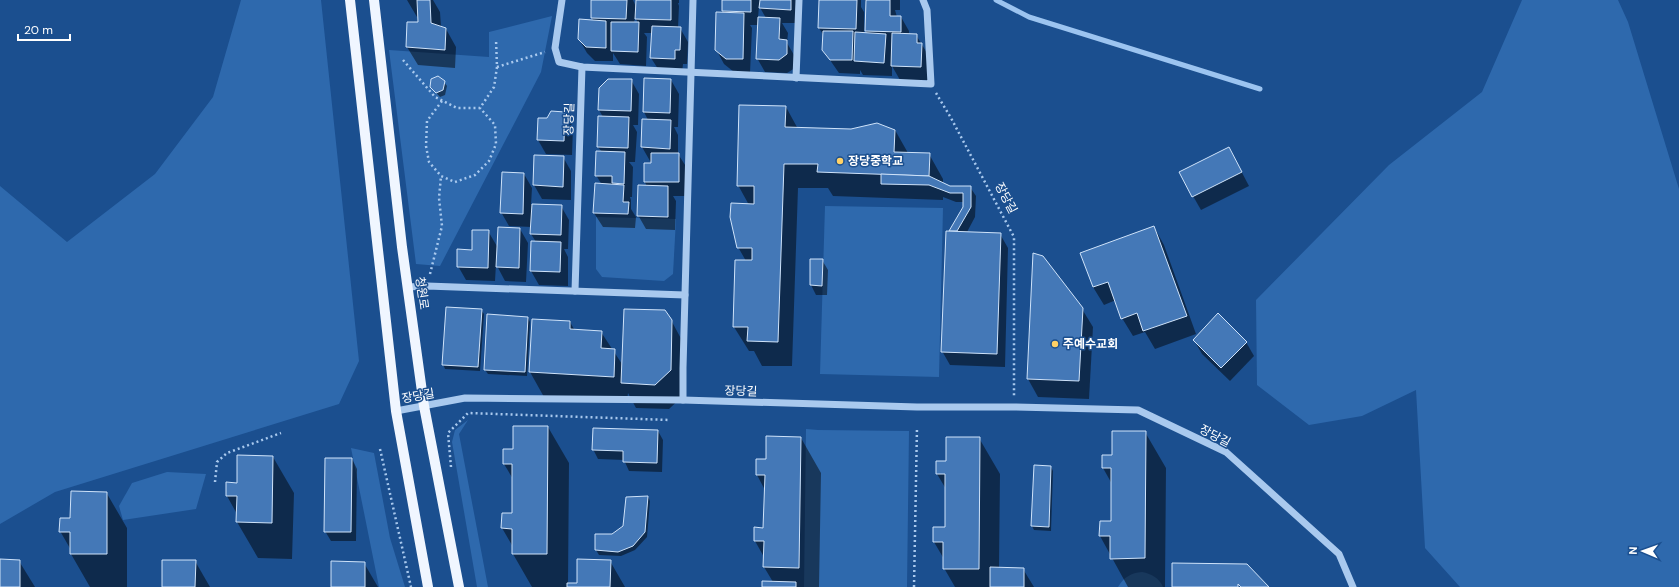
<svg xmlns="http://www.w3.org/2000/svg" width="1679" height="587" font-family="'DM Sans','Noto Sans KR',sans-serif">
	<rect width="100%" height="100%" fill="#1b4f8f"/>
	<!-- green -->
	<g fill="#2e69ad">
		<polygon points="241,0 321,0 359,361 339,404 55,492 0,524 0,186 67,242 155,174 213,97"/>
		<polygon points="1522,0 1618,0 1628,22 1679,189 1679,587 1460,587 1425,548 1416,390 1362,416 1309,425 1257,385 1256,300 1389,165 1482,92"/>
		<polygon points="552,16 541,72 440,266 416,264 389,50 489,57 489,32"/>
		<polygon points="825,206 943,208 939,377 820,374"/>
		<polygon points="596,217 676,219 673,274 664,281 602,277 596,269"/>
		<polygon points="468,420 459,434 488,587 477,587 452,442 455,430"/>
		<polygon points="806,429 818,430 909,431 907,587 804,587"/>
		<polygon points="351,448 374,453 390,538 405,587 379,587"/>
		<polygon points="167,472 206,474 196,509 123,520 119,506 132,483"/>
		<path d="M1142,572C1152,574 1159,578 1163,587H1118C1124,577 1131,573 1142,572Z"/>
	</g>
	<!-- shadow -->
	<g fill="#0007" fill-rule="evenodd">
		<polygon points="407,0 433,0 440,12 441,27 446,29 456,47 455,68 418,65 407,47 408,23 419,23 419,16 417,17"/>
		<path d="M592,0H633L636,7L637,0H679V3H678L679,6L678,28H680L688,42L687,64H683L682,73L660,72L651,58L652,33H644L647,37L646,66L620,64L613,53V61H595L587,53L579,39L594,21L592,18ZM635,17L638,23H634Z"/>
		<path d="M723,0H799L798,23H782L788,33L787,43L794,55L795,68L787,73L765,72L757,58L759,25H750L752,28L750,73L734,72L724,64L716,49L725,13L723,10ZM759,6L766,18H758Z"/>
		<polygon points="820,0 861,0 861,7 864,12 864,33 868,34 866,31 867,4 865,0 900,0 900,10 895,10 897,17 901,17 909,31 909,35 916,35 930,58 929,80 900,80 892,66 892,76 863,75 860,70 860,74 839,73 823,50 824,36 819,28"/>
		<polygon points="645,79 671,80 679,94 678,127 674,127 678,135 678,154 687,168 687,196 673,196 676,201 675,230 646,229 638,215 647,187 645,182 652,164 652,161 650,161 642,147 643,120 648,120 644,112"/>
		<polygon points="631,80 639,94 638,125 633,125 637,132 635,162 629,162 633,167 632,197 630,197 631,200 631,209 636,217 635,228 603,227 594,213 602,185 596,175 602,152 598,147 603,117 599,110"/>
		<polygon points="444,82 447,86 445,95 440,97 431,87"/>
		<polygon points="786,107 798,129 895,130 908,153 929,154 943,179 943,183 950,187 970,187 976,196 975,217 967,232 1000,234 1008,248 1005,367 950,365 942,351 949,232 964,208 964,202 956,202 943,197 943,200 833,196 828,188 798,188 792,366 762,366 754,351 749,351 734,327 746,261 738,247 749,205 738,185"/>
		<polygon points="565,113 573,127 572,155 546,154 538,140 547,119"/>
		<polygon points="1229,148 1249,186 1201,210 1193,196"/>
		<polygon points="534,156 563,157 571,171 571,200 542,199 534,185"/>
		<polygon points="524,174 532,188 531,205 561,206 569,220 568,249 564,249 568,257 568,286 539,285 531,271 536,242 531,234 532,227 509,226 501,212"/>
		<polygon points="1154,227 1164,245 1196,334 1155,349 1145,332 1133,336 1122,318 1116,300 1104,305 1093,287"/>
		<polygon points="520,229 528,243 526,282 505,281 496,264 495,281 466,280 458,266 488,231 498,248"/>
		<polygon points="811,260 822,260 828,270 827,295 816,295 811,285"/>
		<polygon points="1082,309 1093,327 1089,399 1038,397 1028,379"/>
		<polygon points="481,310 484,314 480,371 445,369 443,364"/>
		<polygon points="528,318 530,322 527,376 488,374 485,370"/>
		<polygon points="671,320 685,346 685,394 669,409 636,408 628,393 627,401 544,397 530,372 570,322 575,331 601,332 622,364"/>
		<polygon points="1194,340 1246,342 1254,356 1230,381 1202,354"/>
		<polygon points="548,427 569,463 568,584 578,584 610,561 625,587 532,587 513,554 513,547 502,528 503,514 513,514 513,479 504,464 514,450"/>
		<polygon points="658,431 663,440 662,472 629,471 624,460 598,459 593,449"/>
		<polygon points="1145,432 1166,468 1165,587 1128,587 1100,536 1112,522 1112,484 1103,468 1103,456 1113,456"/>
		<polygon points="801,438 821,473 819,587 763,587 773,582 764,567 764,557 755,541 764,529 765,490 757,475 757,460 767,460"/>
		<polygon points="979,438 1000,474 999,568 1023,569 1034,587 955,587 944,568 944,559 934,542 946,528 946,489 937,474 947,462"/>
		<polygon points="273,457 294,493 292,559 258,558 237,522 237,514 227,496 238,484"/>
		<polygon points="352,459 357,469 356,541 331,541 325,531"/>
		<polygon points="1051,467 1053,471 1051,531 1034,530 1032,526"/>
		<polygon points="106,492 127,528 127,587 90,587 71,554 71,550 60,531 71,519"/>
		<polygon points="648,497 650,501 647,537 635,550 621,556 599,555 596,550 596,535 613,535 624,526"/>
		<polygon points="0,560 19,561 35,587 0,587"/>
		<polygon points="195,561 210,587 163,587"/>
		<polygon points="364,563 378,587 332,587"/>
	</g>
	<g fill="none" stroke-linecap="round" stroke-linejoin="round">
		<!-- stream -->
		<polyline stroke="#9cc4f0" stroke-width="5" points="996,0 1029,17 1260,89"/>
	</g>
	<!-- building -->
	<g fill="#4478b7" stroke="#cfe3fa">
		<polygon points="417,0 430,0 431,23 446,28 445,50 406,47 407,22 418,22"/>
		<polygon points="591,0 627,0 626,19 591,18"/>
		<polygon points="636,0 671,0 671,20 635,19"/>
		<polygon points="722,0 751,0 751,12 722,11"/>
		<polygon points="760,0 791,0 791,10 759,8"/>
		<polygon points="819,0 857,0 856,29 818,28"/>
		<polygon points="866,0 890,0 890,16 901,16 901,32 865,31"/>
		<polygon points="716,12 744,13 743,59 726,59 715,50"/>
		<polygon points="758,17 780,18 779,39 787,40 787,54 779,60 756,59"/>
		<polygon points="579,19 606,21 606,48 586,47 578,39"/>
		<polygon points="611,22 639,22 638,52 611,51"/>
		<polygon points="652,26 681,27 680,50 675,50 675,59 650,58"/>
		<polygon points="823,31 853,31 852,60 830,60 822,50"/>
		<polygon points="855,32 886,34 884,63 854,61"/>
		<polygon points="892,33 917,34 917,43 922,43 921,67 891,66"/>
		<polygon points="438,76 445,81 443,90 436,93 430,87 431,79"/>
		<polygon points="644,78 671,79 670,113 643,112"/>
		<polygon points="608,79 632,79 631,111 598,110 599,88"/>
		<polygon points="739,105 786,106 785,127 851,129 877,123 895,130 894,152 930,153 929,176 817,172 818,164 784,164 778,342 747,341 748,327 733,327 735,260 752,260 752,248 737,248 730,217 731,203 754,204 754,186 737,186"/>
		<polygon points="551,111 565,112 564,141 537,140 538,118 547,118"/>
		<polygon points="598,116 629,117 628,148 597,147"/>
		<polygon points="642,119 671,120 670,149 641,147"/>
		<polygon points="1229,147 1242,172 1192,197 1179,172"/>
		<polygon points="596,151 625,152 624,184 612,183 612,176 595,176"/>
		<polygon points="651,153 679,153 679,182 644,182 644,163 651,163"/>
		<polygon points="534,155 564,156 563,187 533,185"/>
		<polygon points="502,172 524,173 523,214 500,213"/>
		<polygon points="881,174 929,176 950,186 971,186 971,207 957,231 949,231 963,207 963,193 950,193 929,185 881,184"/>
		<polygon points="595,183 624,185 623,202 629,202 628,214 593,213"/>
		<polygon points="638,185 668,186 668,217 637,216"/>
		<polygon points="532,204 562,205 561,235 530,234"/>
		<polygon points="1154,226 1187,316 1143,331 1137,313 1121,319 1108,282 1093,287 1080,253"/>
		<polygon points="498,227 520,228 519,268 496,267"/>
		<polygon points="472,230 489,230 488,268 457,267 457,249 472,250"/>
		<polygon points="946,231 1001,233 997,354 941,352"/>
		<polygon points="531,241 561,242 560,272 530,271"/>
		<polygon points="1033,253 1043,256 1083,308 1079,381 1027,379"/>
		<polygon points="810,259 823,259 822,286 810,285"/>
		<polygon points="446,307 482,309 478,367 442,365"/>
		<polygon points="624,309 665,310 672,320 671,370 655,385 621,383"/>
		<polygon points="1218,313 1247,342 1221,368 1193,340"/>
		<polygon points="487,314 528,317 525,372 484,370"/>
		<polygon points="532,319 570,321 570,329 602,331 601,348 615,349 614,377 529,372"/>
		<polygon points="513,426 548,426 547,554 512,554 512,529 501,528 502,513 512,513 512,464 503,464 503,449 513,449"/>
		<polygon points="593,428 658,430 657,463 623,462 623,451 592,450"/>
		<polygon points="1112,431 1146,431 1145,558 1110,559 1110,536 1099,536 1100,521 1111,521 1111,468 1102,468 1102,455 1112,455"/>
		<polygon points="766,436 801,437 799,568 763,567 764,541 754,541 754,527 763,528 765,475 756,475 756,459 766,459"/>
		<polygon points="946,437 980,437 979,569 943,569 943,542 933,542 933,527 945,527 945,474 936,474 936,461 946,461"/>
		<polygon points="237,455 273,456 272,523 236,522 237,496 226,496 226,482 237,483"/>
		<polygon points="325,458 352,458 351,532 324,532"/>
		<polygon points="1034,465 1051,466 1049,527 1031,526"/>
		<polygon points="71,491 107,492 107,554 70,554 70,532 59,532 60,518 70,518"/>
		<polygon points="648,496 645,532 633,546 618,552 595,550 595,534 612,534 623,526 626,497"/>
		<polygon points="0,559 20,560 20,587 0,587"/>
		<polygon points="577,559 611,560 610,587 567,587 567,583 577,583"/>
		<polygon points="162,560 196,560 195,587 162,587"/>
		<polygon points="331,561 365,562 365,587 331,587"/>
		<polygon points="1172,563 1247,564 1269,587 1241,587 1238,584 1238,587 1172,587"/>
		<polygon points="990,567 1024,568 1024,587 990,587"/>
		<polygon points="762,581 796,582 796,587 762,587"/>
	</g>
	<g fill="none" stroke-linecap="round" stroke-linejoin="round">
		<!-- path -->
		<g stroke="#a9c9ee" stroke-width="2.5" stroke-dasharray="2 3" stroke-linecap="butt">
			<polyline points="403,60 435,97 457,108 480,108 494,87 497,67 496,39"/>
			<polyline points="497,67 545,52"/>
			<polyline points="936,93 951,118 1014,237 1014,396"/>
			<polyline points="442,101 427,121 426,146 429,162 441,176 455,182 475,175 489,161 496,144 495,125 480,108"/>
			<polyline points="430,274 442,226 439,198 441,176"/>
			<polyline points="380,449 411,587"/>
			<polyline points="451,467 448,433 468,413 670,420"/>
			<polyline points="215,482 217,462 227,453 281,433"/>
			<polyline points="914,587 917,427"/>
		</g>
		<!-- minor -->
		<g stroke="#a9c9ee" stroke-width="7">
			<polyline points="562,0 555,48 559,62 582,67 931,84 927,10 923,0"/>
			<polyline points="796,78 799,0"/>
			<polyline points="408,287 427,286 685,295"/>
			<polyline points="575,291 582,67"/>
			<polyline points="683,400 683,368 693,0"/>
			<polyline points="396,411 465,398 683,400 917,407 1014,407 1138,410 1226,452 1339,554 1353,587"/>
		</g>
		<!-- major -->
		<g stroke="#f0f6ff" stroke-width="10">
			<polyline points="350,0 396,411 428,587"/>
			<polyline points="374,0 402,247 424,406 459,587"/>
		</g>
	</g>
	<!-- markers -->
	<g fill="#ffd166" stroke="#1b4f8f" stroke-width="1.5">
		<circle cx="840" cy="161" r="4"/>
		<circle cx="1055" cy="344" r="4"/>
	</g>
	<g text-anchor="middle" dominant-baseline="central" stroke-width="3" stroke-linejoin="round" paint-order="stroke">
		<!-- street labels -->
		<g font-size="12" fill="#fff" stroke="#1b4f8f">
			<text transform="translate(569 119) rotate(-88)">장당길</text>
			<text transform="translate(1006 198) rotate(62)">장당길</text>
			<text transform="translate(422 293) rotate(82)">청원로</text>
			<text transform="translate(741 391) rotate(2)">장당길</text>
			<text transform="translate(418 396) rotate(-10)">장당길</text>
			<text transform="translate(1215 436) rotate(28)">장당길</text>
		</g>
		<!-- poi labels -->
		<g font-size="12" font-weight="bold" fill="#fff" stroke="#1b4f8f" text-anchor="start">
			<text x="848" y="161">장당중학교</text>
			<text x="1063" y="344">주예수교회</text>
		</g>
	</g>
	<!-- north arrow -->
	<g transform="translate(1643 551) rotate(272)" stroke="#1b4f8f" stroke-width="3" paint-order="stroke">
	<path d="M0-3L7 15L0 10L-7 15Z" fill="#ffffff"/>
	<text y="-6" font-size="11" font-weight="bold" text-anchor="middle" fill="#ffffff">N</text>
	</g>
	<!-- scale -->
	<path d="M18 34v6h52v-6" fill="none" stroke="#ffffff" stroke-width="2"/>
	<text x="24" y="34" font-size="12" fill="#ffffff" stroke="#1b4f8f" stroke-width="3" paint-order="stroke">20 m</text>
</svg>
